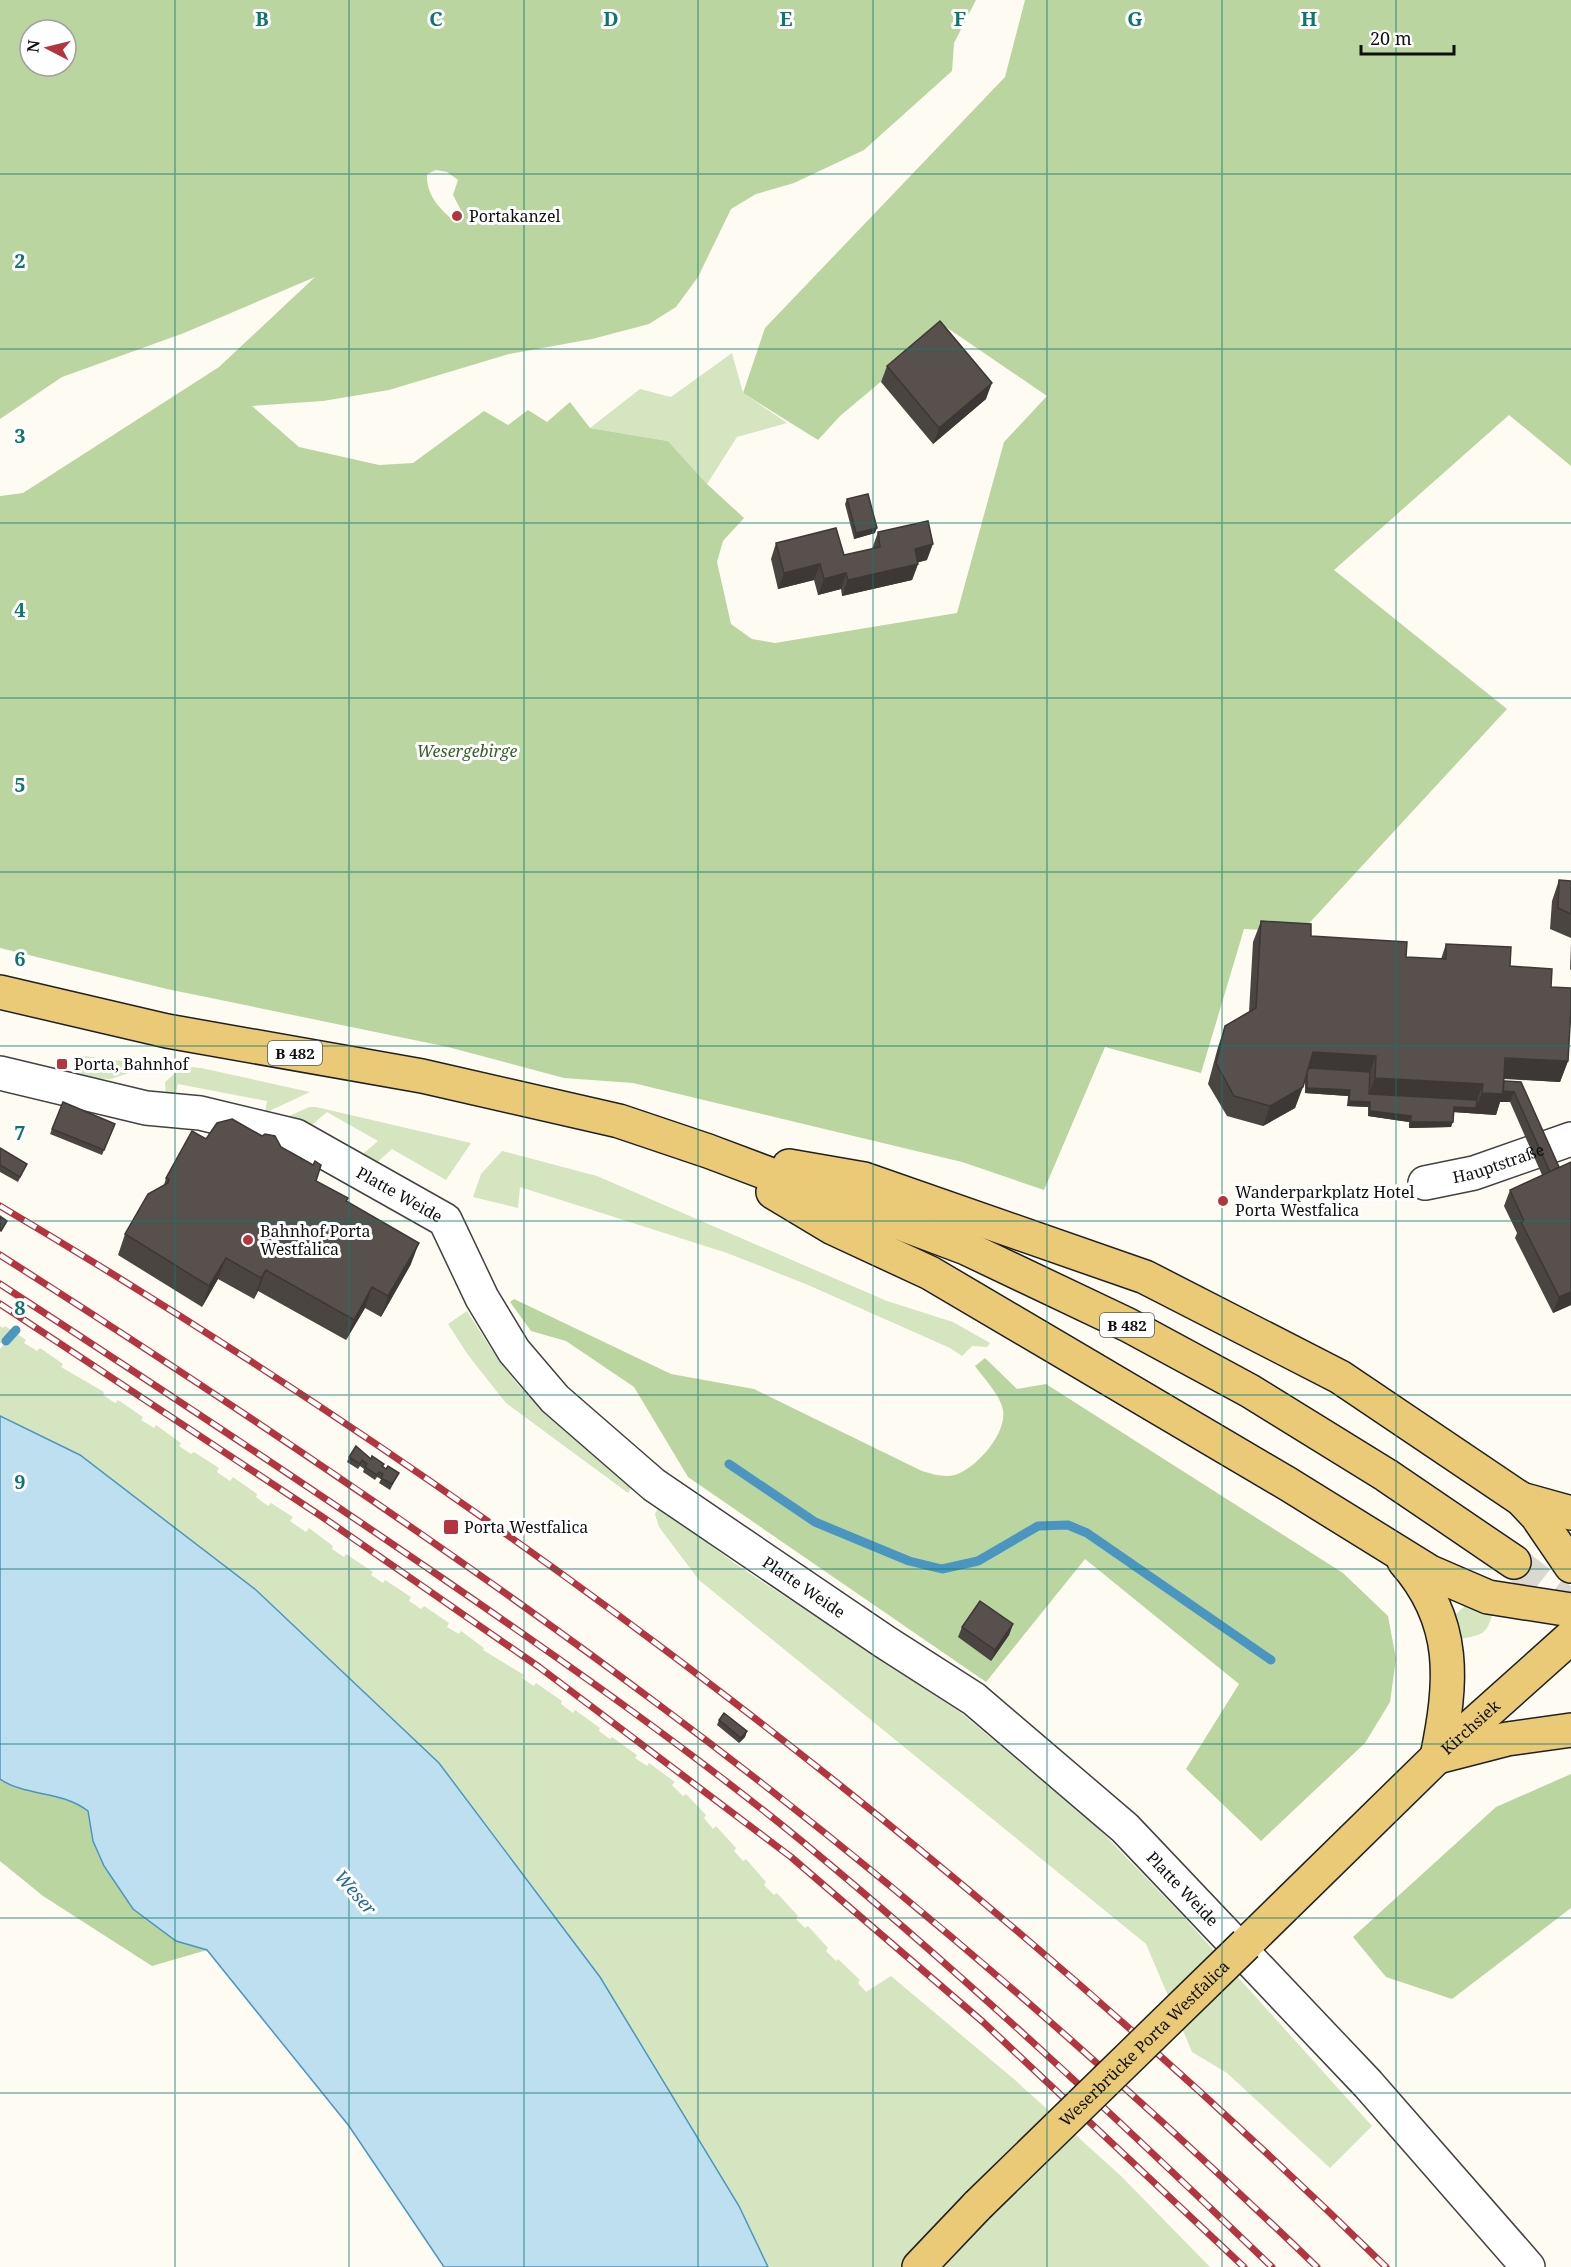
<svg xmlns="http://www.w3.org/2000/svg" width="1571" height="2267" font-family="'Noto Serif',serif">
	<rect width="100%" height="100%" fill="#fefbf3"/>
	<!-- green -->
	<g fill="#d5e5bf">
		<polygon points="732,353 743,393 787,423 737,437 707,484 668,441 590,428 640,389 671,397"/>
		<polygon points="83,1056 138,1063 141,1069 111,1079 78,1078"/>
		<polygon points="191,1067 201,1068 310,1092 265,1113 267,1101 178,1084 174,1103 166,1097 165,1082 179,1070"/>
		<polygon points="309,1107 316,1107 471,1143 446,1180 392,1149 372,1167 357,1159 378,1141 327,1112 306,1130 274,1123"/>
		<polygon points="502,1151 597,1176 887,1301 953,1322 990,1343 987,1347 972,1346 962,1356 950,1348 808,1285 727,1253 520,1187 518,1208 473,1197 481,1174"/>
		<path d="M467,1311C485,1339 501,1367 524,1391C557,1426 596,1455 633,1485L628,1493L506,1403L468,1355L448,1324Z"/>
		<polygon points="0,1326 3,1328 5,1326 26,1340 24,1343 37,1351 40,1348 63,1364 61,1367 104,1392 103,1395 115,1403 118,1400 143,1417 141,1420 154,1428 156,1425 181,1443 179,1446 191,1454 194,1452 219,1468 217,1472 230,1481 233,1477 257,1494 256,1497 268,1506 271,1503 293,1517 290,1521 306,1532 309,1528 333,1546 332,1549 344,1557 346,1554 373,1572 371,1575 383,1583 385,1580 411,1597 409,1601 421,1609 424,1606 449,1623 447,1627 459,1634 461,1631 484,1648 483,1650 524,1675 522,1678 534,1686 536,1683 562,1701 561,1704 573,1713 575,1710 600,1728 599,1731 610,1739 612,1737 637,1755 635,1758 647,1766 649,1763 675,1782 672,1785 683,1796 686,1794 706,1815 704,1818 713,1829 716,1826 736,1848 734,1851 743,1861 746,1859 766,1882 764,1885 774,1895 777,1893 798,1916 796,1919 805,1928 808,1926 828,1948 826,1951 836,1961 838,1959 860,1980 858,1983 866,1992 891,1976 1015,2080 1121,2176 1210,2267 768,2267 739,2206 600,1977 439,1763 80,1455 0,1416 0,1349 5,1342 0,1343"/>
		<polygon points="659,1506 737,1565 960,1712 1094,1824 1182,1915 1372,2126 1330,2168 1227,2073 1192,2052 1146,1944 699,1580 659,1527 655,1514"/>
		<path d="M1467,1604L1493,1612C1487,1635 1482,1635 1460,1639L1453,1617Z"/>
	</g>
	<!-- forest -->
	<g fill="#bad5a0" fill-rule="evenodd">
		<path d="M0,0H976L954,43L952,71L864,150L794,183L756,194L731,209L698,277L676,307L649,324L592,339L509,354L389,390L323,401L252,406L299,447L379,465L413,463L484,411L508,425L528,410L547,422L570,402L590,428L668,441L707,484L744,518L723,541L717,562L731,624L752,639L775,643L957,613L1004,442L1047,396L946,327L840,416L818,440L743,393L765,328L1005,77L1025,0H1571V466L1509,415L1334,570L1507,709L1301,932L1244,929L1201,1073L1105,1047L1044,1190L962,1162L633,1083L564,1078L448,1047L167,989L0,948V496L23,493L219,367L315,277L184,333L62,377L0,419ZM30,30H66V66H30ZM436,170L447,172L458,180L453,195L463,214L454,221C439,208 426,195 427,174Z"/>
		<path d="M514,1299L671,1374L754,1389L922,1471C933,1474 944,1478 955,1475C976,1468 1007,1434 1003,1410C1000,1394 984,1379 975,1366L985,1358L1017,1389L1046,1384L1343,1573L1388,1616L1396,1659L1390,1702L1365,1743L1261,1841L1186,1769L1239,1684L1085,1559L986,1682L688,1477L634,1387L566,1341L531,1331L510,1302Z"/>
		<polygon points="1571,1774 1571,1908 1452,1999 1386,1977 1353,1937 1496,1807"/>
		<path d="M0,1779C27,1797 60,1790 88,1811L91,1822L176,1941L207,1950L152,1966L43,1896L0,1861Z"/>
	</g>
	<!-- water -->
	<path fill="#bddff0" stroke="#4b96c0" stroke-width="1.5" d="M0,1416L80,1455L256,1590L439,1763L600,1977L739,2206L768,2267H444L349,2126L207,1950L176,1941L133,1909L104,1866L93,1841L88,1811C60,1790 27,1797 0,1779Z"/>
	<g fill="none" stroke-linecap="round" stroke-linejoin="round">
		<!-- stream -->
		<g stroke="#4b96c0" stroke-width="9">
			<polyline points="6,1341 16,1330"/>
			<polyline points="729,1464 815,1522 909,1561 942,1569 978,1561 1038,1526 1068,1525 1087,1533 1271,1660"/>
		</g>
		<!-- major-tunnel -->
		<polyline stroke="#dad8d1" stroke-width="33" stroke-dasharray="33 16" stroke-linecap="butt" points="1514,1562 1571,1607"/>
		<!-- minor casing -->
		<g stroke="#424242" stroke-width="36">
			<g id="minor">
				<path id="s1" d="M0,1073L146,1108L200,1113L296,1136L445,1220L482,1298L514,1351L555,1399L654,1485L885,1642L974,1699L1125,1828L1368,2084L1528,2267"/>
				<path id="s2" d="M1425,1183L1474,1173L1571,1139"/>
			</g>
		</g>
		<!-- major casing -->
		<g stroke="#202020" stroke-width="36">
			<g id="major">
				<polyline points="0,992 167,1031 422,1076 619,1121 708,1151 966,1248 1128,1325 1250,1391 1386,1475 1514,1562"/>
				<polyline points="789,1166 864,1179 1145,1277 1340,1377 1521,1499 1537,1516 1571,1566"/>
				<polyline points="773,1192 833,1228 930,1273 1288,1484 1430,1572 1488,1597 1571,1610"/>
				<polyline points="1521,1499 1571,1513"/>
				<path d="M1404,1561C1458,1622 1452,1683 1437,1757"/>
				<polyline points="1441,1756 1507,1739 1571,1730"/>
				<path id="s3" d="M1246,1944L1437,1757L1571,1637"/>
				<polyline points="919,2267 978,2205"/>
			</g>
		</g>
		<!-- minor -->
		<use href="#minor" stroke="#fff" stroke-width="33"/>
		<!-- major -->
		<use href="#major" stroke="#eaca77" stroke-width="33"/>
		<!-- rail casing -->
		<g stroke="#b23540" stroke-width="7">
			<g id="rail">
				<path d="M0,1206C502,1503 969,1860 1386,2267"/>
				<path d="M0,1255C226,1399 449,1548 663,1708C893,1879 1111,2069 1317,2267"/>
				<path d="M0,1284C149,1381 298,1479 445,1580C567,1664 689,1749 804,1843C966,1977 1120,2121 1272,2267"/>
				<polyline points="0,1304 321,1516 539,1667 791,1857 983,2022 1244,2267"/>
			</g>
		</g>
		<!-- rail -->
		<use href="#rail" stroke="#fff" stroke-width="4.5" stroke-dasharray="14" stroke-linecap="butt"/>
		<!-- major-bridge casing -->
		<g stroke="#202020" stroke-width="36" stroke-linecap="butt">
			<g id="major-bridge">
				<path id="s4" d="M978,2205L1246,1944"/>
			</g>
		</g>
		<!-- major-bridge -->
		<use href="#major-bridge" stroke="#eaca77" stroke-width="33"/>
	</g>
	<!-- wall -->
	<g fill="#4b4542">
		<polygon points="887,366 986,399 933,444 881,382"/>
		<polygon points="847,499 875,533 854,539 845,504"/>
		<polygon points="878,532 927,560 918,562 918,564 912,580 842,596 841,589 818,595 814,580 778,589 771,559 776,543 844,555 872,549"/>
		<polygon points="1559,880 1571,881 1571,938 1550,929 1552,901"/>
		<polygon points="1261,921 1311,936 1406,957 1441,959 1446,944 1510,966 1551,987 1568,1061 1560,1082 1504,1079 1504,1081 1521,1082 1559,1167 1571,1162 1571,1305 1553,1313 1515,1238 1517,1233 1504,1206 1510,1190 1542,1175 1510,1102 1500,1102 1496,1115 1454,1112 1451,1127 1409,1128 1409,1122 1368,1116 1368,1107 1347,1106 1348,1096 1305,1093 1305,1080 1295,1108 1263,1126 1227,1116 1208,1084 1218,1047 1225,1026 1249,1012 1253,942"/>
		<polygon points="1571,944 1571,970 1570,969"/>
		<polygon points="63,1102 115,1124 102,1155 50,1134"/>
		<polygon points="206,1139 281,1147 316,1181 348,1198 346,1202 411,1264 381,1317 365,1308 346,1340 258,1291 254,1299 218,1279 202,1307 118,1255 125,1234 164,1185 166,1178"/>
		<polygon points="0,1148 27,1164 18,1182 0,1172"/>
		<polygon points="349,1457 371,1459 384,1464 383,1467 386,1469 399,1473 390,1490 379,1483 381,1479 377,1477 375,1480 363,1472 364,1469 360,1466 358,1469 347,1462"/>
		<polygon points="1013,1624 1009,1635 991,1661 958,1637 962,1627"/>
		<polygon points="719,1720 747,1731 745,1737 739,1743 717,1725"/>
	</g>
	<!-- shaded-wall -->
	<g fill="#3d3836">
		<polygon points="992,383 986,399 933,444 939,428"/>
		<polygon points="877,528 875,533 854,539 856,533"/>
		<polygon points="933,544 927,560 909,565 915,549"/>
		<polygon points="820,564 814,580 778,589 784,573"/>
		<polygon points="918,564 912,580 842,596 848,580"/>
		<polygon points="846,573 841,589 818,595 824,579"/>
		<polygon points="1313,1052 1376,1056 1368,1077 1307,1073"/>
		<polygon points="1505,1058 1568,1061 1560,1082 1498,1078"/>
		<polygon points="1375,1078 1483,1084 1475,1105 1367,1099"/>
		<polygon points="1303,1087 1295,1108 1263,1126 1270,1106"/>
		<polygon points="1307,1088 1350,1090 1348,1096 1305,1093"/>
		<polygon points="1500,1091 1514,1092 1510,1102 1500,1102 1496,1115 1452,1112 1454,1107 1476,1108 1482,1093"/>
		<polygon points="1349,1101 1370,1102 1368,1107 1347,1106"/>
		<polygon points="1370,1111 1411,1116 1409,1122 1368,1116"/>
		<polygon points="1411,1122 1453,1122 1451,1127 1409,1128"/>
		<polygon points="419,1243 411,1264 381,1317 388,1296"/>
		<polygon points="226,1258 218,1279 202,1307 209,1286"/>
		<polygon points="266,1270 258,1291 254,1299 261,1278"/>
		<polygon points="372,1287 365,1308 346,1340 354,1320"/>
		<polygon points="1571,1292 1571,1305 1553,1313 1559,1297"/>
		<polygon points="1013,1624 1009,1635 991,1661 995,1650"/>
		<polygon points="747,1731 745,1737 739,1743 741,1738"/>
	</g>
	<!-- building -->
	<g fill="#57504d" stroke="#3d3836" stroke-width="1.5">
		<polygon points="940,321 992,383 939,428 887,366"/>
		<polygon points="868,494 877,528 856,533 847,499"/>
		<polygon points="928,521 933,544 915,549 918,564 848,580 846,573 824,579 820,564 784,573 776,543 836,528 844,555 880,547 878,532"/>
		<polygon points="1559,880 1571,881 1571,914 1558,908"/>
		<polygon points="1261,921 1311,924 1311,936 1407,942 1406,957 1446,959 1446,944 1511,947 1510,966 1552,969 1551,987 1571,988 1571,1008 1568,1061 1505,1058 1503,1094 1482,1093 1483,1084 1375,1078 1376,1056 1313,1052 1303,1087 1270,1106 1234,1096 1216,1063 1225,1026 1256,1008"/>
		<polygon points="1309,1068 1370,1072 1369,1094 1477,1100 1476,1108 1454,1107 1453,1122 1411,1122 1411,1116 1370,1111 1370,1102 1349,1101 1350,1090 1307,1088 1307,1072"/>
		<polygon points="1504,1081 1521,1082 1559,1167 1550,1172 1514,1092 1503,1091"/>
		<polygon points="63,1102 115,1124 104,1150 52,1129"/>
		<polygon points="232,1119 262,1136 265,1134 275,1136 281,1147 313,1165 315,1161 321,1165 316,1181 348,1198 346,1201 419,1243 388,1296 372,1287 354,1320 266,1270 261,1278 226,1258 209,1286 125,1234 148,1194 168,1183 169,1179 166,1178 192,1131 206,1139 217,1123"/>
		<polygon points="0,1148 27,1164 20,1177 0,1165"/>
		<polygon points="1571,1162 1571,1292 1559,1297 1521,1222 1524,1221 1510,1190"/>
		<polygon points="0,1216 7,1221 1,1231 0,1230"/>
		<polygon points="356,1446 371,1459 372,1456 384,1464 382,1466 386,1469 388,1466 399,1473 392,1484 381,1478 383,1474 379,1472 377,1475 365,1467 367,1464 362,1460 360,1464 349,1457"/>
		<polygon points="980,1601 1013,1624 995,1650 962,1627"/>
		<polygon points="724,1713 747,1731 741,1738 719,1720"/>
	</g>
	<!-- grid -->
	<path fill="none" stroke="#0f766e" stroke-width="1.5" stroke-opacity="0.55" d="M175,0V2267M349,0V2267M524,0V2267M698,0V2267M873,0V2267M1047,0V2267M1222,0V2267M1396,0V2267M0,174H1571M0,349H1571M0,523H1571M0,698H1571M0,872H1571M0,1046H1571M0,1221H1571M0,1395H1571M0,1569H1571M0,1744H1571M0,1918H1571M0,2093H1571"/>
	<!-- markers -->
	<g fill="#b23540" stroke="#fff" stroke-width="2">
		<circle cx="457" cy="216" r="6"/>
		<rect x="56" y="1058" width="12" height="12" rx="3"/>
		<circle cx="1223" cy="1201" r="6"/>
		<circle cx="248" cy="1240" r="6"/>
		<rect x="443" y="1519" width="16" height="16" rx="3"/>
	</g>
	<g text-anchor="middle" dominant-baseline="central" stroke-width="6" stroke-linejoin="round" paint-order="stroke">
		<!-- shield labels -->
		<g fill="#fff" stroke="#575757" stroke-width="1.5">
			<rect x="268" y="1041" width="54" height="24" rx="4.5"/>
			<rect x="1100" y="1313" width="54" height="24" rx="4.5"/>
		</g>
		<g font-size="15" font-weight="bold" fill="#0f0f0f">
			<text x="295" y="1053">B 482</text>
			<text x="1127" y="1325">B 482</text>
		</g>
		<!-- poi labels -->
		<g font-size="16" fill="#0f0f0f" stroke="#fff" text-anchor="start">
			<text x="469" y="216">Portakanzel</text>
			<text x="74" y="1064">Porta, Bahnhof</text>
			<text x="1235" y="1192">Wanderparkplatz Hotel<tspan x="1235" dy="18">Porta Westfalica</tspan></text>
			<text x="260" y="1231">Bahnhof Porta<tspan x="260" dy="18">Westfalica</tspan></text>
			<text x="464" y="1527">Porta Westfalica</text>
		</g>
		<!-- park labels -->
		<g font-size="16" font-style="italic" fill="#346126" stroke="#fff">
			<text x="467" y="751">Wesergebirge</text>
		</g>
		<!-- street labels -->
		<g font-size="16" fill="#0f0f0f" stroke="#fff">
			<text stroke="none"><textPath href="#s2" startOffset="76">Hauptstraße</textPath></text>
			<text stroke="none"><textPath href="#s1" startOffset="422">Platte Weide</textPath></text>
			<text stroke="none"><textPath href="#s1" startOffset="998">Platte Weide</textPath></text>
			<text stroke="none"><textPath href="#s3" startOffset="312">Kirchsiek</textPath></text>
			<text stroke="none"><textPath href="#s1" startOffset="1484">Platte Weide</textPath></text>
			<text stroke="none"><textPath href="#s4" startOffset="232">Weserbrücke Porta Westfalica</textPath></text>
		</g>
		<!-- water labels -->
		<g font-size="18" font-style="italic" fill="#256895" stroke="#fff">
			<text transform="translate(356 1892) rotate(49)">Weser</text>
		</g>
	</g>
	<g font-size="20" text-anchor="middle" font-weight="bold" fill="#0f766e" stroke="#fff" stroke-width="6" stroke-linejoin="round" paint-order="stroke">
		<text x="262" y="26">B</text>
		<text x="436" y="26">C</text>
		<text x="611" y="26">D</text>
		<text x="786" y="26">E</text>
		<text x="960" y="26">F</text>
		<text x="1135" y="26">G</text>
		<text x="1309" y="26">H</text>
		<text x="20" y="268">2</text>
		<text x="20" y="443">3</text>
		<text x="20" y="617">4</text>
		<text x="20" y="792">5</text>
		<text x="20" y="966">6</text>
		<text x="20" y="1140">7</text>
		<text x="20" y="1315">8</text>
		<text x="20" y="1489">9</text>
	</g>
	<!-- north arrow -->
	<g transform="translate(48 48) rotate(277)"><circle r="28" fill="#ffffff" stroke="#9f9f9f" stroke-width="1.5"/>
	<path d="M0-4.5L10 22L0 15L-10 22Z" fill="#b23540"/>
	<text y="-9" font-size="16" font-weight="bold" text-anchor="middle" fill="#0f0f0f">N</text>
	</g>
	<!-- scale -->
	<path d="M1361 45v9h93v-9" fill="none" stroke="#0f0f0f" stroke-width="3"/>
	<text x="1370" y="45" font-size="18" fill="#0f0f0f" stroke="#ffffff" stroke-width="4.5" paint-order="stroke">20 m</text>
</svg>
